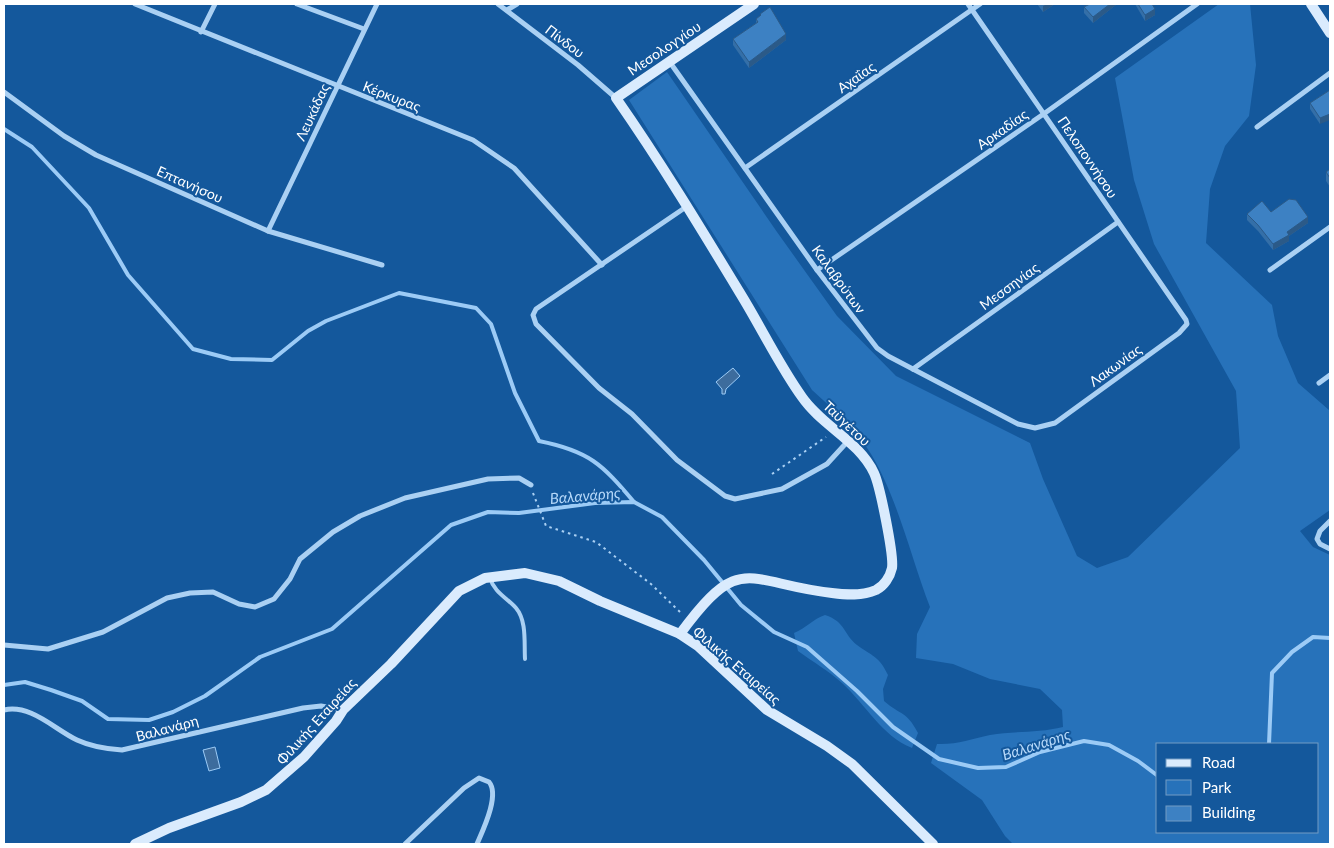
<svg xmlns="http://www.w3.org/2000/svg" width="1334" height="848" font-family="Lato,sans-serif">
	<rect width="100%" height="100%" fill="#14589c"/>
	<!-- green -->
	<g fill="#2772ba" fill-rule="evenodd">
		<path d="M1219,4H1250L1256,65L1249,116L1225,146L1210,189L1206,243L1272,305L1278,336L1298,383L1329,410L1330,415V510L1300,531L1313,547L1330,555V844H1013L1005,836L982,800L931,763L937,744C956,745 971,739 990,735C1014,731 1039,733 1063,727L1062,710L1040,689L990,679L953,664L916,658L917,634L930,607C911,558 898,499 871,454C856,429 833,409 812,390L629,100L667,72L777,232L837,316L896,376L1030,443L1043,479L1077,556L1097,568L1128,557L1240,448L1236,391L1154,244L1134,180L1115,78ZM1158,744H1318V832H1158Z"/>
		<path d="M825,615C846,622 843,634 857,645C872,656 879,656 888,675L883,689L884,701C901,716 906,710 918,733L912,748C882,736 866,705 842,683C829,671 813,662 798,651L794,633C806,628 813,619 825,615Z"/>
	</g>
	<!-- water -->
	<g fill="#3d6c9d" stroke="#9ccbf6">
		<polygon points="733,368 740,376 726,389 725,394 722,394 722,389 716,382"/>
		<polygon points="215,747 220,768 209,771 203,750"/>
	</g>
	<g fill="none" stroke-linecap="round" stroke-linejoin="round">
		<!-- stream -->
		<g stroke="#9ccbf6" stroke-width="4">
			<path d="M4,129L32,147L89,208L128,275L193,349L231,359L272,360L308,331L326,321L399,293L476,308L491,324L515,393L539,441C589,451 602,464 634,502"/>
			<polyline points="4,685 25,682 51,690 82,701 108,719 149,720 173,712 205,696 260,657 332,629 451,525 488,512 519,513 595,503 634,502 662,517 704,560 741,605 774,632 807,647 857,691 893,727 939,759 978,768 1006,767 1040,752 1084,741 1109,745 1138,761 1158,776"/>
			<polyline points="1269,744 1272,673 1292,652 1313,637 1330,638"/>
		</g>
		<!-- path -->
		<g stroke="#aad0f3" stroke-width="2" stroke-dasharray="2.5 4" stroke-linecap="butt">
			<polyline points="772,474 826,437"/>
			<polyline points="533,493 546,526 596,542 651,584 682,614"/>
		</g>
		<!-- lane -->
		<path stroke="#aad0f3" stroke-width="4" d="M490,578C494,592 507,598 516,608C527,621 524,643 525,659"/>
		<!-- street -->
		<g stroke="#aad0f3" stroke-width="5">
			<polyline points="135,4 473,140 514,168 602,265"/>
			<polyline points="297,4 364,29"/>
			<polyline points="498,4 578,65 616,98"/>
			<polyline points="507,10 517,4"/>
			<polyline points="201,32 215,4"/>
			<polyline points="669,61 817,270 877,348 888,356 1018,424 1035,428 1055,423 1179,333 1187,324 1186,320 968,4"/>
			<polyline points="4,92 64,136 96,155 268,231 382,265"/>
			<polyline points="1257,127 1330,73"/>
			<polyline points="745,168 980,4"/>
			<polyline points="686,207 536,309 533,315 536,324 599,388 632,414 677,460 725,496 735,499 782,489 827,464 848,441"/>
			<polyline points="268,231 377,4"/>
			<polyline points="817,270 1045,113 1197,4"/>
			<polyline points="1270,270 1330,227"/>
			<polyline points="913,369 1118,222"/>
			<polyline points="1319,383 1330,375"/>
			<polyline points="1330,521 1320,531 1317,539 1320,544 1330,549"/>
			<polyline points="4,645 48,649 103,632 167,598 190,593 213,592 239,604 255,607 274,599 290,579 300,559 333,532 360,516 405,498 488,479 519,478 531,485"/>
			<path d="M4,710C31,704 54,729 77,740C92,747 106,749 122,750L303,708L321,706L343,710"/>
			<path d="M405,844L464,788L479,778L489,782C500,795 483,830 477,844"/>
		</g>
		<!-- secondary -->
		<g stroke="#daebfd" stroke-width="10">
			<polyline points="1311,4 1330,33"/>
			<path d="M680,634C742,550 745,583 832,593C847,595 862,596 876,590C884,586 890,577 892,568C894,555 880,486 874,473C859,441 822,426 802,397C779,365 761,327 740,293C700,227 660,161 616,98L754,4"/>
			<polyline points="135,844 169,828 241,802 266,790 304,757 336,721 343,710 391,664 459,591 485,578 525,573 559,581 600,601 680,634 698,646 767,710 827,746 852,764 933,844"/>
		</g>
	</g>
	<!-- wall -->
	<g fill="#346fa8">
		<polygon points="1037,4 1055,4 1043,12"/>
		<polygon points="1117,4 1093,23 1084,13 1084,7"/>
		<polygon points="1135,4 1152,4 1155,15 1145,21"/>
		<polygon points="760,14 786,40 749,68 733,45 733,39 756,23 756,19 760,16"/>
		<polygon points="1330,90 1320,124 1310,109 1310,103"/>
		<polygon points="1330,169 1330,187 1326,181 1326,172"/>
		<polygon points="1271,212 1308,223 1289,236 1289,241 1273,250 1258,231 1247,220 1247,214"/>
	</g>
	<!-- shaded-wall -->
	<g fill="#2b5a88">
		<polygon points="1047,4 1055,4 1043,12 1043,6"/>
		<polygon points="1110,4 1117,4 1093,23 1093,17"/>
		<polygon points="1155,9 1155,15 1145,21 1145,15"/>
		<polygon points="786,34 786,40 749,68 749,62"/>
		<polygon points="1330,114 1330,120 1320,124 1320,118"/>
		<polygon points="1308,217 1308,223 1289,236 1289,241 1273,250 1273,244 1287,232"/>
	</g>
	<!-- building -->
	<g fill="#3d81c3" stroke="#2b5a88">
		<polygon points="1090,4 1110,4 1093,17 1084,7"/>
		<polygon points="1138,4 1152,4 1155,9 1145,15"/>
		<polygon points="770,7 786,34 749,62 733,39 758,22 756,19 761,15 760,14"/>
		<polygon points="1330,90 1330,114 1320,118 1310,103"/>
		<polygon points="1330,169 1330,178 1326,172"/>
		<polygon points="1289,199 1296,200 1308,217 1287,232 1289,235 1273,244 1258,225 1247,214 1262,201 1271,212"/>
	</g>
	<g text-anchor="middle" dominant-baseline="central" stroke-width="4" stroke-linejoin="round" paint-order="stroke">
		<!-- street labels -->
		<g font-size="14" fill="#fff" stroke="#14589c">
			<text transform="translate(565 41) rotate(37)">Πίνδου</text>
			<text transform="translate(664 48) rotate(-34)">Μεσολογγίου</text>
			<text transform="translate(856 77) rotate(-35)">Αχαΐας</text>
			<text transform="translate(392 96) rotate(21)">Κέρκυρας</text>
			<text transform="translate(312 112) rotate(-65)">Λευκάδας</text>
			<text transform="translate(1002 129) rotate(-35)">Αρκαδίας</text>
			<text transform="translate(1088 157) rotate(56)">Πελοποννήσου</text>
			<text transform="translate(190 184) rotate(24)">Επτανήσου</text>
			<text transform="translate(839 279) rotate(54)">Καλαβρύτων</text>
			<text transform="translate(1009 286) rotate(-36)">Μεσσηνίας</text>
			<text transform="translate(1115 365) rotate(-36)">Λακωνίας</text>
			<text transform="translate(847 423) rotate(43)">Ταϋγέτου</text>
			<text transform="translate(737 665) rotate(41)">Φιλικής Εταιρείας</text>
			<text transform="translate(316 721) rotate(-48)">Φιλικής Εταιρείας</text>
			<text transform="translate(167 728) rotate(-15)">Βαλανάρη</text>
		</g>
		<!-- water labels -->
		<g font-size="15" font-style="italic" fill="#b7d9fa" stroke="#14589c">
			<text transform="translate(585 495) rotate(-5)">Βαλανάρης</text>
			<text transform="translate(1036 744) rotate(-18)">Βαλανάρης</text>
		</g>
	</g>
	<!-- border -->
	<rect width="1334" height="848" fill="none" stroke="#ffffff" stroke-width="10"/>
	<!-- legend -->
	<rect x="1156" y="743" width="162" height="90" fill="#14589c" stroke="#729bc4"/>
	<rect x="1166" y="759" width="25" height="8" fill="#daebfd" stroke="#729bc4"/>
	<text x="1202" y="768" font-size="15" fill="#ffffff">Road</text>
	<rect x="1166" y="780" width="25" height="15" fill="#2772ba" stroke="#729bc4"/>
	<text x="1202" y="793" font-size="15" fill="#ffffff">Park</text>
	<rect x="1166" y="806" width="25" height="15" fill="#3d81c3" stroke="#729bc4"/>
	<text x="1202" y="818" font-size="15" fill="#ffffff">Building</text>
</svg>
